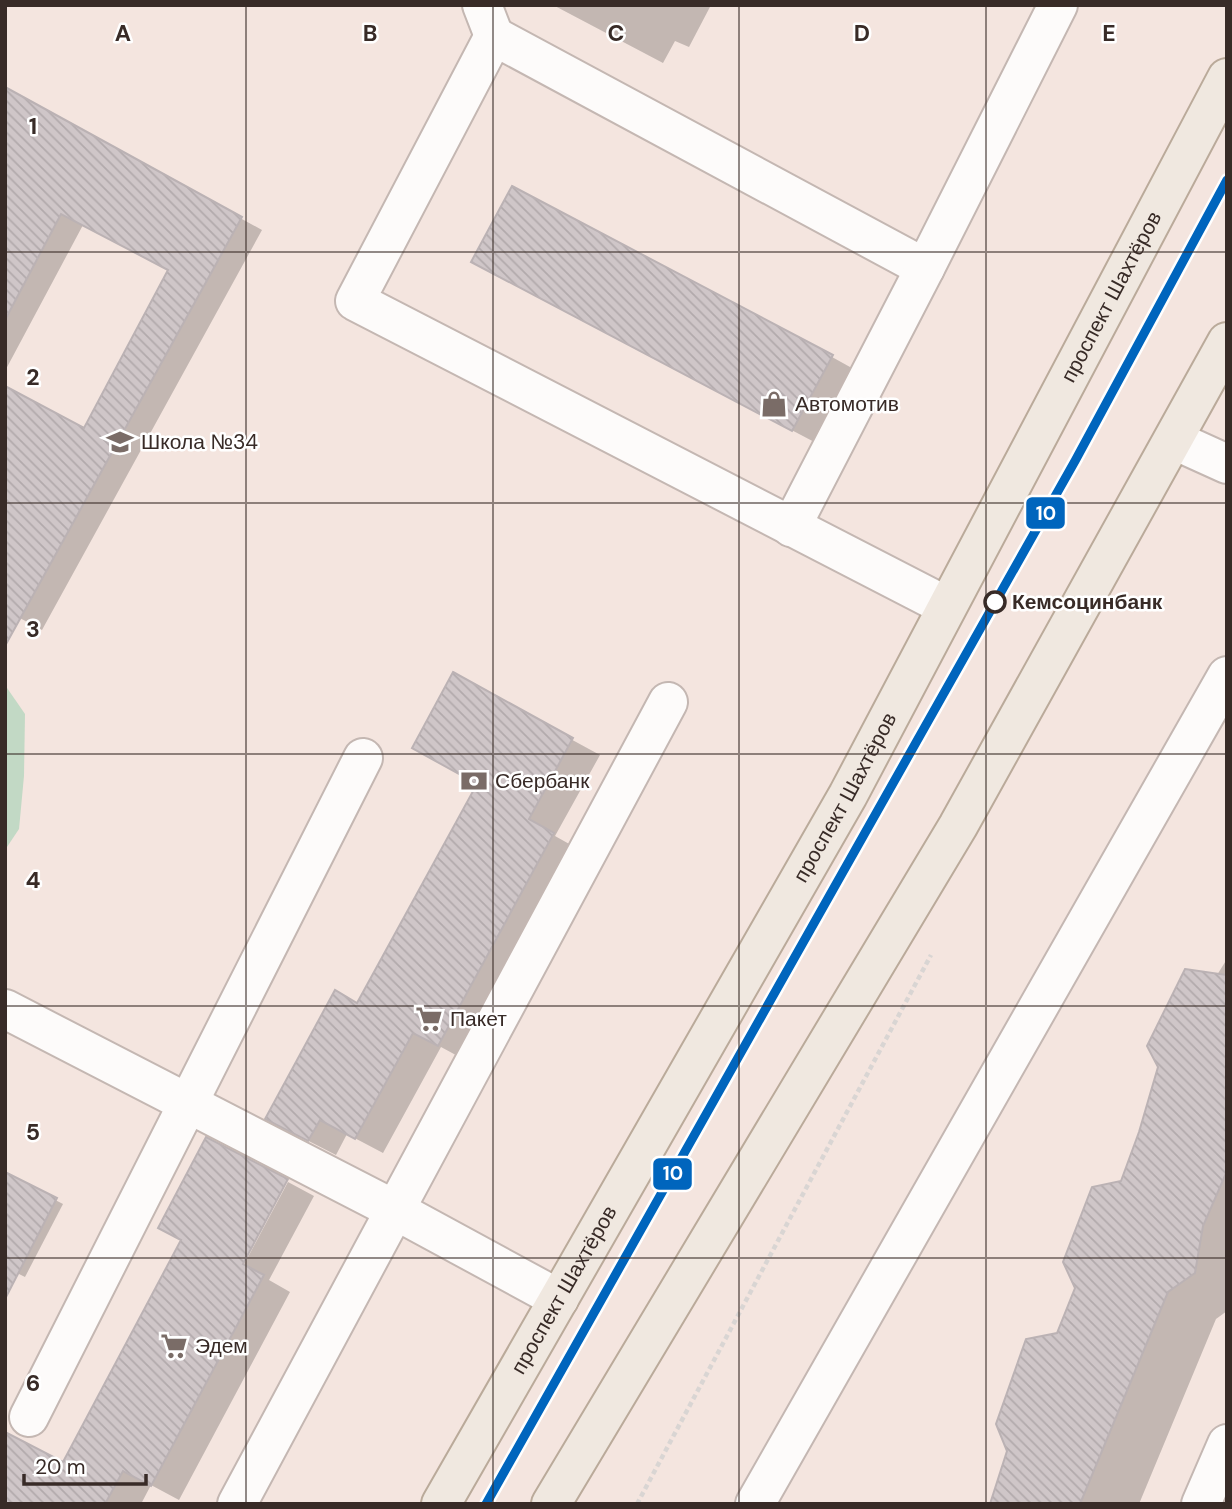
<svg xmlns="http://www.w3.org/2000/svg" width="1232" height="1509" font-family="'DM Sans',sans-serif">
	<defs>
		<pattern id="building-back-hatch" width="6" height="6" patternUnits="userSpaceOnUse" patternTransform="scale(1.75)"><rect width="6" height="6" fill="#cfc6c8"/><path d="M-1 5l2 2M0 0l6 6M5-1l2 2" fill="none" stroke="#b2aaac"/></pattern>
	</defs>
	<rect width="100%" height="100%" fill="#f4e5df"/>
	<!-- green -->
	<polygon fill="#c2d9c5" points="5,685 25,714 24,776 19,829 5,850"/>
	<!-- shadow -->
	<g fill="#0003">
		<polygon points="553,5 711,5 689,47 675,41 663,63"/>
		<polygon points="5,89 262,230 42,630 5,610 85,431 170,270 83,225 5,371"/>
		<polygon points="501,277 832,357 859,372 820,445"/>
		<polygon points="453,675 600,755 555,836 580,850 465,1060 441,1047 383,1153 347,1134 336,1155 295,1134 358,1005 479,784"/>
		<polygon points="1227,959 1227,1311 1216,1319 1139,1504 984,1504 993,1502 1058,1334 1123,1183 1217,975"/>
		<polygon points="5,1174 63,1204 25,1277 5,1267"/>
		<polygon points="288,1182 314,1196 269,1280 290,1292 179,1500 151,1485 141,1504 5,1504 63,1465 237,1271 240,1272"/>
	</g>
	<!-- building -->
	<g fill="url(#building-back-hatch)" stroke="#bbb2b4" stroke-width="2">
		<polygon points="5,87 242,217 5,646 5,386 84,428 168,270 61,214 5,320"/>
		<polygon points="512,186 833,355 792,431 471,262"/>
		<polygon points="453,672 573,738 529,819 554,833 438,1046 413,1033 355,1139 320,1120 308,1141 265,1119 335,990 357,1003 477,784 412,748"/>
		<polygon points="1185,969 1227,975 1227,1171 1203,1226 1195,1273 1168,1292 1080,1504 990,1504 1007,1451 996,1424 1026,1339 1057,1333 1075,1288 1063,1262 1092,1187 1121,1181 1139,1132 1158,1067 1147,1046"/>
		<polygon points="206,1137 288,1179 243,1264 264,1275 151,1486 123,1471 105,1504 5,1504 5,1432 63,1462 181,1240 158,1228"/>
		<polygon points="5,1172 57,1198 5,1299"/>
	</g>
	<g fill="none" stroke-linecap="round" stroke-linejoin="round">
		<!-- minor casing -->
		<g stroke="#c4b7b2" stroke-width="42">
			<g id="minor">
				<polyline points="482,5 494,36"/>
				<polyline points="925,268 494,36 355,301 946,606"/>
				<polyline points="1174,440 1227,464"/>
				<polyline points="791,527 925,268 1058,5"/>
				<polyline points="5,1009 395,1210 559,1299"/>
				<polyline points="29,1417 363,758"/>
				<polyline points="237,1504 668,702"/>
				<polyline points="755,1504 1227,676"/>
				<polyline points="1201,1504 1227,1444"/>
			</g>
		</g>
		<!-- major casing -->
		<g stroke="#baaa9a" stroke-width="42">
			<g id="major">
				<path id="s1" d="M441,1504L848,795L1227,78"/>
				<polyline points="551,1504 958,826 1227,342"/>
			</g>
		</g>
		<!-- path -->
		<polyline stroke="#d9d5d3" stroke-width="4.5" stroke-dasharray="5 3.5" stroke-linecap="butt" points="637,1504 931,955"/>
		<!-- minor -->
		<use href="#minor" stroke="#fdfbfa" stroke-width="38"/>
		<!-- major -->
		<use href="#major" stroke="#f0e8e0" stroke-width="38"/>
		<!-- tram-1 casing -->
		<g stroke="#fff" stroke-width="14">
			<polyline id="tram-1" points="486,1504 1075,461 1227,180"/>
		</g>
		<!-- tram-1 -->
		<use href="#tram-1" stroke="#0065bd" stroke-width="9"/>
	</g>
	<!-- grid -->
	<path fill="none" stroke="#382b27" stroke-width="2" stroke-opacity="0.55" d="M246,5V1504M493,5V1504M739,5V1504M986,5V1504M5,252H1227M5,503H1227M5,754H1227M5,1006H1227M5,1258H1227"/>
	<!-- icons -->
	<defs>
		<g id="shop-bare" transform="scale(2.1)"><path d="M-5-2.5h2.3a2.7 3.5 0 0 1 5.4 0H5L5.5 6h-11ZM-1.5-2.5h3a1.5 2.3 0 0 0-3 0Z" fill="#7a6c67" stroke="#fff" stroke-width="2.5" paint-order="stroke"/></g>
		<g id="school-bare" transform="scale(2.1)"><path d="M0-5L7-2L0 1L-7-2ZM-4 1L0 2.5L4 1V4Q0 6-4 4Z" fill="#7a6c67" stroke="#fff" stroke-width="2.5" paint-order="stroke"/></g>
		<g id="bank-bare" transform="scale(2.1)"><path d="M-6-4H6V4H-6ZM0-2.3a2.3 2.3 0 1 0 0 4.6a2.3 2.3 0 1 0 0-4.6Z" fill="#7a6c67" stroke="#fff" stroke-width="2.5" paint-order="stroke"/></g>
		<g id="supermarket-bare" transform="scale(2.1)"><path d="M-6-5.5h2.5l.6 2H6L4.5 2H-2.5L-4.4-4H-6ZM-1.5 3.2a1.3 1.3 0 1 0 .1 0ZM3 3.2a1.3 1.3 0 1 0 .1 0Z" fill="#7a6c67" stroke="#fff" stroke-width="2.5" paint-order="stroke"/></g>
	</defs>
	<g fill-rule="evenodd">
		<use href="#shop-bare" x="774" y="404"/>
		<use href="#school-bare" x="120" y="442"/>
		<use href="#bank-bare" x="474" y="781"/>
		<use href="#supermarket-bare" x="429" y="1019"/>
		<use href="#supermarket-bare" x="174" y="1346"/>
	</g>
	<!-- markers -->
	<circle fill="#fff" stroke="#382b27" stroke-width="3.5" cx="995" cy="602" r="10"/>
	<g text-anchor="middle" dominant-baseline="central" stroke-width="5" stroke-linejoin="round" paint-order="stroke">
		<!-- street labels -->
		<g font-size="21" fill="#382b27" stroke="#fff">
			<text stroke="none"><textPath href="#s1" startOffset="1381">проспект Шахтёров</textPath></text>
			<text stroke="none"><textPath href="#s1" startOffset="814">проспект Шахтёров</textPath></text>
			<text stroke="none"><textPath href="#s1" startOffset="247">проспект Шахтёров</textPath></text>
		</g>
		<!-- poi labels -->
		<g font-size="21" fill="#382b27" stroke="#fff" text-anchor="start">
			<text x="795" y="404">Автомотив</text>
			<text x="141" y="442">Школа №34</text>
			<text x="495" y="781">Сбербанк</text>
			<text x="450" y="1019">Пакет</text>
			<text x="195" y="1346">Эдем</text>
		</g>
		<!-- stop labels -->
		<g font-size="21" font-weight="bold" fill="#382b27" stroke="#fff" text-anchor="start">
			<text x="1012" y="602">Кемсоцинбанк</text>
		</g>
	</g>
	<g font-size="23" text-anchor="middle" font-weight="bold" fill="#382b27" stroke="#fff" stroke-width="5" stroke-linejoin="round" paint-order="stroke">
		<text x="123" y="41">A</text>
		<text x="370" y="41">B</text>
		<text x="616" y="41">C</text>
		<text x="862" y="41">D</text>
		<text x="1109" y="41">E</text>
		<text x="33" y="134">1</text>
		<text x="33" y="385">2</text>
		<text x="33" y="637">3</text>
		<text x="33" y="888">4</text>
		<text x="33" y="1140">5</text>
		<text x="33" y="1391">6</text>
	</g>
	<g stroke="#fff" stroke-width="2.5">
		<rect x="1025" y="496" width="41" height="34" rx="7" fill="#0065bd"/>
		<rect x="652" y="1157" width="41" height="34" rx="7" fill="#0065bd"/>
	</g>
	<g font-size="19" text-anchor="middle" font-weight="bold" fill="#fff">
		<text x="1046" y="520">10</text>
		<text x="673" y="1180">10</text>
	</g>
	<!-- border -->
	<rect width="1232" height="1509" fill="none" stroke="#382b27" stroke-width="14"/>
	<!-- scale -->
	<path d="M24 1474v10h122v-10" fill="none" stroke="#382b27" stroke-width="3.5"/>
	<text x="35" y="1474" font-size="21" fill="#382b27" stroke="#ffffff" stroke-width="5" paint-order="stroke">20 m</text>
</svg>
